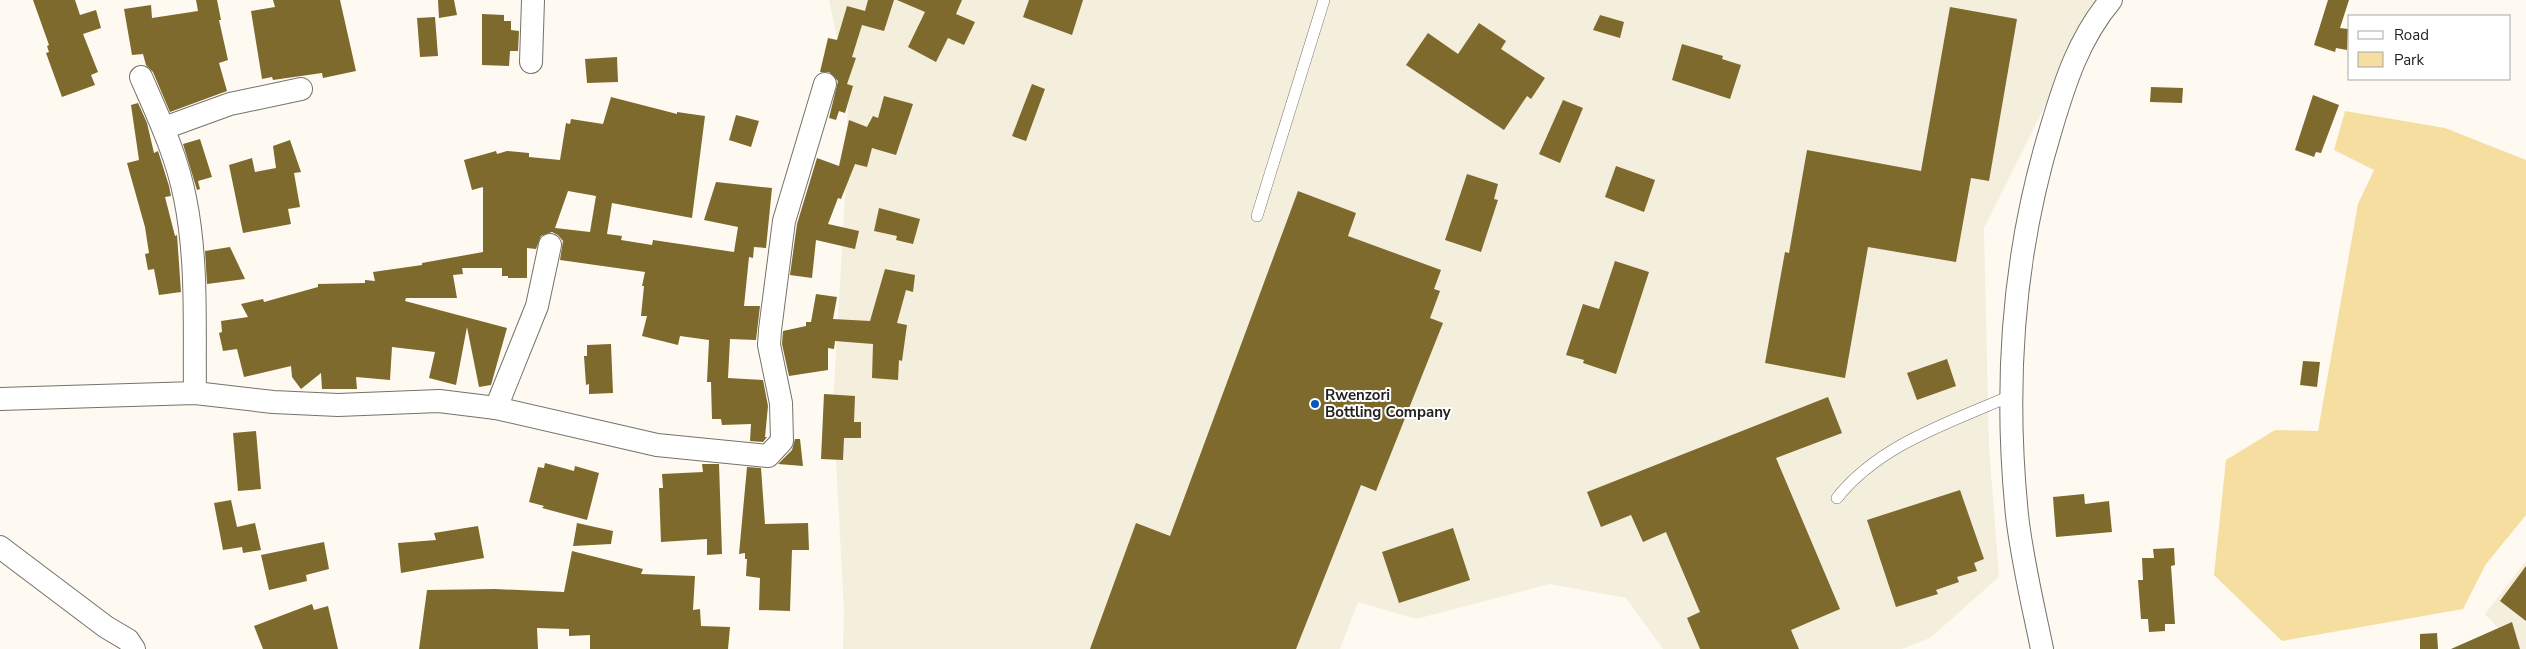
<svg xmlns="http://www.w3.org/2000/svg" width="2526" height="649" font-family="'Nunito Sans',sans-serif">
	<rect width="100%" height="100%" fill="#fefaf1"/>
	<!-- built -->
	<g fill="#f4eedd">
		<polygon points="829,0 2098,0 1984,228 1989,446 1999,577 1930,638 1902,649 1663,649 1626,598 1550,584 1416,619 1358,602 1340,649 843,649 844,611 833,404 846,180 848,90"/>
		<polygon points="2526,561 2526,649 2518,649 2485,614"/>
	</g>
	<!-- green -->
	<polygon fill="#f5de9f" points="2345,111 2445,128 2526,160 2526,515 2486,564 2463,609 2282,641 2214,575 2226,460 2275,430 2318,431 2358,204 2374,170 2334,150"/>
	<!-- building -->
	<g fill="#7e6a2c" fill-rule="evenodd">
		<polygon points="33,0 75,0 80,15 96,10 101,28 83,34 98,72 91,75 95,85 62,97 46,53 49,52 47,46 49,45"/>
		<polygon points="196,0 217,0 221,20 219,20 228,60 219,63 227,91 170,112 153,72 146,65 143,54 132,55 124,9 151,5 152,18 198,11"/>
		<polygon points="273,0 340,0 356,71 323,78 322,73 273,80 272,77 262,79 251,11 275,7"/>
		<polygon points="438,0 454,0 457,15 439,18"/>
		<polygon points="868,0 894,0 884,31 862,25 852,57 856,58 847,84 853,86 845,113 839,111 836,120 829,118 838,81 829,72 820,72 828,38 837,40 847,6 865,11"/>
		<polygon points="897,0 962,0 956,14 975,22 964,45 948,38 936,62 908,47 925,12"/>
		<polygon points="1029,0 1083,0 1072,35 1023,17"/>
		<polygon points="2328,0 2349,0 2340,28 2348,29 2347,50 2336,48 2335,52 2314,45"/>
		<polygon points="1950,7 2017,19 1989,181 1971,178 1956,262 1868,247 1845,378 1765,363 1785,252 1789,253 1807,150 1921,171"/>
		<polygon points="482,14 504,15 504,21 511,21 511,30 519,31 518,51 510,51 509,66 482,65"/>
		<polygon points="1600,15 1624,22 1620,38 1593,30"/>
		<polygon points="435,17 438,56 420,57 417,18"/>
		<polygon points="1479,23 1506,41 1501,49 1545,78 1531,99 1527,96 1504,130 1406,65 1428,33 1458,54"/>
		<polygon points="1682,44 1723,56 1722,59 1741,65 1730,99 1672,80"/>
		<polygon points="617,57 618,82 587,83 585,59"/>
		<polygon points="1032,84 1045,89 1026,141 1012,136"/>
		<polygon points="2151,87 2183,88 2182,103 2150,102"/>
		<polygon points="2313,95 2339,105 2321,153 2316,152 2314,157 2295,150"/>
		<polygon points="884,96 913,104 896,155 872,148 867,167 855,164 841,199 838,198 828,224 859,231 855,249 816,240 812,278 790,275 797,224 817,158 839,166 849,120 867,127 873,116 878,118"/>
		<path d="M611,97L677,114V112L705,116L692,218L612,203L607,234L622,236L621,240L652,245L653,240L734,252L738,227L704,220L716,182L772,188L766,248L754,247L753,258L749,257L744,306H760L756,340L730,339L728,378L763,380L768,406L765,437H767L763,442L750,441L751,424L722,425L721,419H712L711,382H707L709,340L680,336L678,345L642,336L647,316H641L644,286H642L645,272L560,260L563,241L558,235L552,232L541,236L536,249L527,248V278H508V276H502V268H462L463,274L453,275L457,298H406L405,301L507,328L491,385L479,387L467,327L456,385L429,378L435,352L392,347L390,380L356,377L357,389H322L321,373L301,389L292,377L291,366L244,377L237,349L223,351L219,333L222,332L221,321L248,317L241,304L263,299L264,302L318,287V284L365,283V280L375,281L373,272L422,265V263L483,252V187L472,190L464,160L496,151L497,154L507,151L529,153V157L560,160L566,123L570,124L571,119L603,124ZM568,191L596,196L590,232L555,228Z"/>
		<polygon points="1563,100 1583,108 1560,163 1539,154"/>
		<polygon points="138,103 147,123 154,153 158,151 169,186 171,196 165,197 175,236 177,235 181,292 159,295 154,269 148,270 145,254 149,253 145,227 127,163 139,160 131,105"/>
		<polygon points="736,115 759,121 751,147 729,140"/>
		<polygon points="200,139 212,177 198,181 200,189 197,190 183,144"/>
		<polygon points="290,140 301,172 294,173 300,207 288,209 291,224 243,233 229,165 252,158 255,172 276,168 273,146"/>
		<polygon points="1616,166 1655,180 1644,212 1605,197"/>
		<polygon points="1467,174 1498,184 1494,199 1498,200 1481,252 1445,240"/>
		<polygon points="1298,191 1356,213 1348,236 1441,270 1434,289 1440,291 1430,318 1443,323 1376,491 1361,485 1296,649 1090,649 1136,523 1170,536"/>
		<polygon points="879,208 920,219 913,244 896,240 897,236 874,231"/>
		<polygon points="230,247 245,279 207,284 205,251"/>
		<polygon points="1615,261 1649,272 1616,374 1583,363 1584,360 1566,355 1583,304 1599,309"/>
		<polygon points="885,269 915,275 913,292 906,290 897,323 907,325 902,361 899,360 898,380 872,378 873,344 835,341 834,349 828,348 828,370 789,376 782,344 783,331 806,326 806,322 811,322 816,294 837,297 833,319 870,321"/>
		<polygon points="611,344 613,393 589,394 589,384 586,385 584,356 587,356 587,345"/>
		<polygon points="1947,359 1956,386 1917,400 1907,373"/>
		<polygon points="2303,361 2320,362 2317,387 2300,385"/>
		<polygon points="824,394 855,396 854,422 861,422 861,438 844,438 843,460 821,459"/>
		<polygon points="1828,397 1842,433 1776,458 1840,609 1791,630 1799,649 1700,649 1687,618 1700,612 1666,532 1643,542 1631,515 1601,527 1587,492"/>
		<polygon points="256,431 261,489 238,491 233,433"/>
		<polygon points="795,439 800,439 803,466 778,464 792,450"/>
		<polygon points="545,463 574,471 575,466 599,473 587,520 542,508 544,506 529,502 538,467 544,468"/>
		<polygon points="702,464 719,464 722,554 707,555 707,539 661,542 659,488 663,488 662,474 703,472"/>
		<polygon points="747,467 761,468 765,524 808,523 809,550 792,550 790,611 759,610 760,578 746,576 747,559 745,559 745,553 739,554"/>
		<polygon points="1960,490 1984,559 1974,563 1977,571 1957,577 1959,582 1936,590 1938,594 1896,607 1867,520"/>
		<polygon points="2084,494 2085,504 2109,501 2112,532 2056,537 2053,497"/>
		<polygon points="231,500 237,527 255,523 261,550 243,553 242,547 223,550 214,503"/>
		<polygon points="577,523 613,531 611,544 573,546"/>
		<polygon points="478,526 484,558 401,573 398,543 436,540 434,533"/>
		<polygon points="1453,528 1470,580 1399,603 1382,552"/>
		<polygon points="324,542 329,569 306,575 307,581 269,590 261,555"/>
		<polygon points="2174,548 2175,565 2171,566 2175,624 2165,624 2165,631 2149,632 2148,619 2141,619 2138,580 2143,580 2142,558 2154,558 2153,549"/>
		<polygon points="572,551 643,569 641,574 695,576 693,610 700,609 701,626 730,627 728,649 590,649 590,635 569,636 569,629 537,628 538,649 419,649 427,590 495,589 564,592"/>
		<polygon points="2526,566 2526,621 2500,601"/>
		<polygon points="312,604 314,610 328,606 338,649 263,649 254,626"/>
		<polygon points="2512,622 2520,649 2451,649"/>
		<polygon points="2437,633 2438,649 2420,649 2420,634"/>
	</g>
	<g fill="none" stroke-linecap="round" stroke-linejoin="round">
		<!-- lane casing -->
		<g stroke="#75726a" stroke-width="12">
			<g id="lane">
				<polyline points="1257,216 1324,0"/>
				<path d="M1837,498C1880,444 1949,423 2010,396"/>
			</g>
		</g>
		<!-- street casing -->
		<g stroke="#75726a" stroke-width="24">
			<g id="street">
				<polyline points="531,62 533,0"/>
				<path d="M141,77C158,116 177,156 185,198C198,261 194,329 195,393"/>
				<polyline points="164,128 230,104 301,89"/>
				<polyline points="0,399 195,393 273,402 338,405 439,401 496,408 657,445 768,456 782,441 781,403 769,345 770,330 784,221 825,84"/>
				<polyline points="496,408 537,306 550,245"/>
				<polyline points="0,547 106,627 128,640 134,649"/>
				<path d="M2042,649C2033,605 2022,560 2017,515C2004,386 2013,253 2051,129C2065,82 2079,38 2111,0"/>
			</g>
		</g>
		<!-- lane -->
		<use href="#lane" stroke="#fff" stroke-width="11"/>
		<!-- street -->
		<use href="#street" stroke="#fff" stroke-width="22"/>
	</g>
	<!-- markers -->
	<circle fill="#0956c0" stroke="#fff" stroke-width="2" cx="1315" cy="404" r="5"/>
	<g text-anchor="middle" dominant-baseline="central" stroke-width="4" stroke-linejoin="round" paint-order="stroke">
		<!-- poi labels -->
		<g font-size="15" font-weight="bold" fill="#23221f" stroke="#fff" text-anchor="start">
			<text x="1325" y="395">Rwenzori<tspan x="1325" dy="17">Bottling Company</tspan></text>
		</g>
	</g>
	<!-- legend -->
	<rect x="2348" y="15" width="162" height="65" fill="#ffffff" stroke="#a7a7a5"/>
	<rect x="2358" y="31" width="25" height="8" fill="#ffffff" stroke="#a7a7a5"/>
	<text x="2394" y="40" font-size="15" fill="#23221f">Road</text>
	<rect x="2358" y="52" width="25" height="15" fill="#f5de9f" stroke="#a7a7a5"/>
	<text x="2394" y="65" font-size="15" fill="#23221f">Park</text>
</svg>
